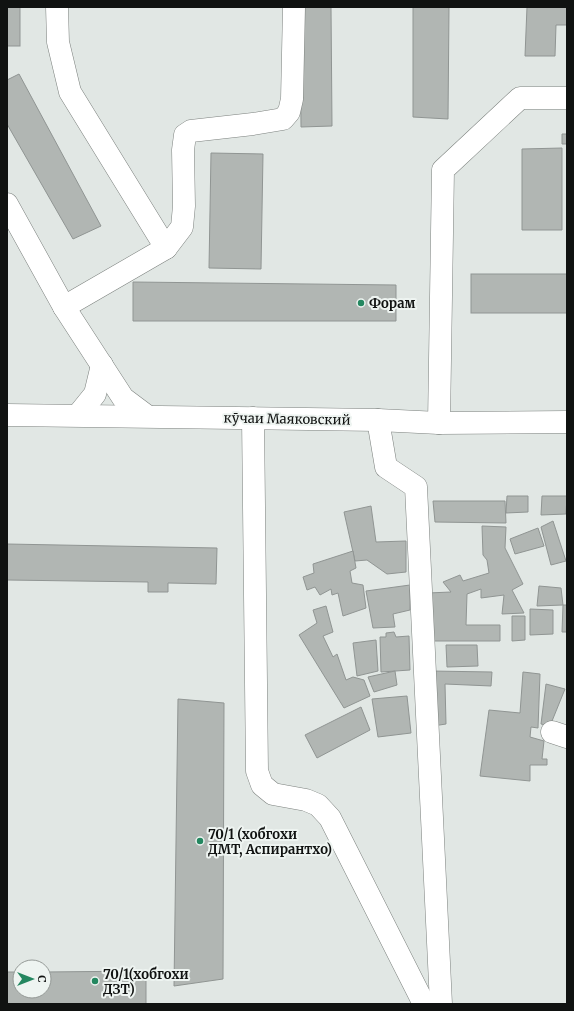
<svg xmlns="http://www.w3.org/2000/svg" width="574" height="1011" font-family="Merriweather,serif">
	<rect width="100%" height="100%" fill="#e1e7e4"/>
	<!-- building -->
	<g fill="#b1b6b3" stroke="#909593">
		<rect x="7" y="7" width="13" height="39"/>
		<polygon points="300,7 331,7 332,126 301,127"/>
		<polygon points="413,7 449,7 448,119 413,117"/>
		<polygon points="527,7 567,7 567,25 556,25 555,56 525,56"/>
		<polygon points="19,74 101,226 73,239 7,124 7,80"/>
		<polygon points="562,134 567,134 567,152 567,144 562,144"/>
		<polygon points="562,148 562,230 522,230 522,149"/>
		<polygon points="211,153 263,154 261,269 209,268"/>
		<rect x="471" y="274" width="96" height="39"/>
		<polygon points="133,282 396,285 396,321 133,321"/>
		<polygon points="507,496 528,496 528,512 506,513"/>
		<polygon points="542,496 567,496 566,514 541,515"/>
		<polygon points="433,501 505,501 506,523 435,522"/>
		<polygon points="371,506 376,542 406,541 406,572 387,574 367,560 355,561 344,512"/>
		<polygon points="553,521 566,561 551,565 541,527"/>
		<polygon points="482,526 506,527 505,548 523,584 512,590 524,613 502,614 504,595 481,598 481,589 467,594 466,625 500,625 500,641 430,641 428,593 451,592 443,582 460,575 463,581 489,573 487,560 483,555"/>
		<polygon points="538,528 544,546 515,554 510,539"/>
		<polygon points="7,544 217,548 216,584 168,583 168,592 148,592 148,582 7,580"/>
		<polygon points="353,551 356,568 350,571 352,583 363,585 366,608 343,616 338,593 332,595 331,589 320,595 315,587 307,590 303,577 314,573 313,564"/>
		<polygon points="410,585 410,610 393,614 395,627 373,628 366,591"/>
		<polygon points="539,586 561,588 563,605 537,606"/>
		<polygon points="563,605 567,605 567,632 562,632"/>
		<polygon points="326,606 333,632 323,636 333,657 337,654 346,680 353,677 364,680 370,696 344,708 299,635 317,623 313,610"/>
		<polygon points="530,609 553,610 553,634 530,635"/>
		<polygon points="512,616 525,616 525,640 512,641"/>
		<polygon points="394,632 396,637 409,636 410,670 381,672 380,637 386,637 386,633"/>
		<polygon points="376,640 378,671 357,676 353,643"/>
		<polygon points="446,645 477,645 478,666 447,667"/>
		<polygon points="395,671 397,685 374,692 368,677"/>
		<polygon points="431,671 492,672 491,686 445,684 446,724 433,726"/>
		<polygon points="523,672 540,674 538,728 531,727 530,737 544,741 542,759 547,759 547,765 530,765 530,781 480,776 489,710 520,713"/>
		<polygon points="546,684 565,689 550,726 541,724"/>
		<polygon points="407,696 411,733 378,737 372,699"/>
		<polygon points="178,699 224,703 223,979 174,986"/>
		<polygon points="361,707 370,730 317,758 305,735"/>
		<polygon points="146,971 146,1004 7,1004 7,972 20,972 20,991 44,991 44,972"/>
	</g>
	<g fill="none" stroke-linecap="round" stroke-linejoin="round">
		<!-- minor casing -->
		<g stroke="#7c817e" stroke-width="23">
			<g id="minor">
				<polyline points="57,7 58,42 70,92 166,248"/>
				<polyline points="7,204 64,307 123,398 147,416"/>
				<polyline points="64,307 166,248 182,227 184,206 183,150 185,135 191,131 253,124 283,119 289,112 292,99 294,7"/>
				<polyline points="7,415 378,420 439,423 567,422"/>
				<polyline points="78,415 95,394 102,365"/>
				<polyline points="253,418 257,771 262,785 273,794 306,800 318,805 330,818 424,1004"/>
				<polyline points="378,420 386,467 416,487 441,1004"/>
				<polyline points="439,423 443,170 520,98 567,98"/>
				<polyline points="552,732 567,737"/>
			</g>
		</g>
		<!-- minor -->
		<use href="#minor" stroke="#fff" stroke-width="22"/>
	</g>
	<!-- markers -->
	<g fill="#248760" stroke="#eef4f1" stroke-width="1.5">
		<circle cx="361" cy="303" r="4"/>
		<circle cx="200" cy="841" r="4"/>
		<circle cx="95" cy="981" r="4"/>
	</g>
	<g text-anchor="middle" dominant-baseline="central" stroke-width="4" stroke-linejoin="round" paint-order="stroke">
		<!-- poi labels -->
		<g font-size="13" font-weight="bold" fill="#101211" stroke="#eef4f1" text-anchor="start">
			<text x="369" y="303">Форам</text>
			<text x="208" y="834">70/1 (хобгохи<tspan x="208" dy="15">ДМТ, Аспирантхо)</tspan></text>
			<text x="103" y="974">70/1(хобгохи<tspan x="103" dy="15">ДЗТ)</tspan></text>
		</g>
		<!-- street labels -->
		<g font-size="13" fill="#101211" stroke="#eef4f1">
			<text transform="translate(287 419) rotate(1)">кӯчаи Маяковский</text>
		</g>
	</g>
	<!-- border -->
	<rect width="574" height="1011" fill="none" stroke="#101211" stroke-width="16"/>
	<!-- north arrow -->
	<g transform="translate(32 979) rotate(90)"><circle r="19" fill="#eef4f1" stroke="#959a97"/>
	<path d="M0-3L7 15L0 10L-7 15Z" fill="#248760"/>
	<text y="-6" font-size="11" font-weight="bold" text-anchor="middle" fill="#101211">С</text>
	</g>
</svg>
